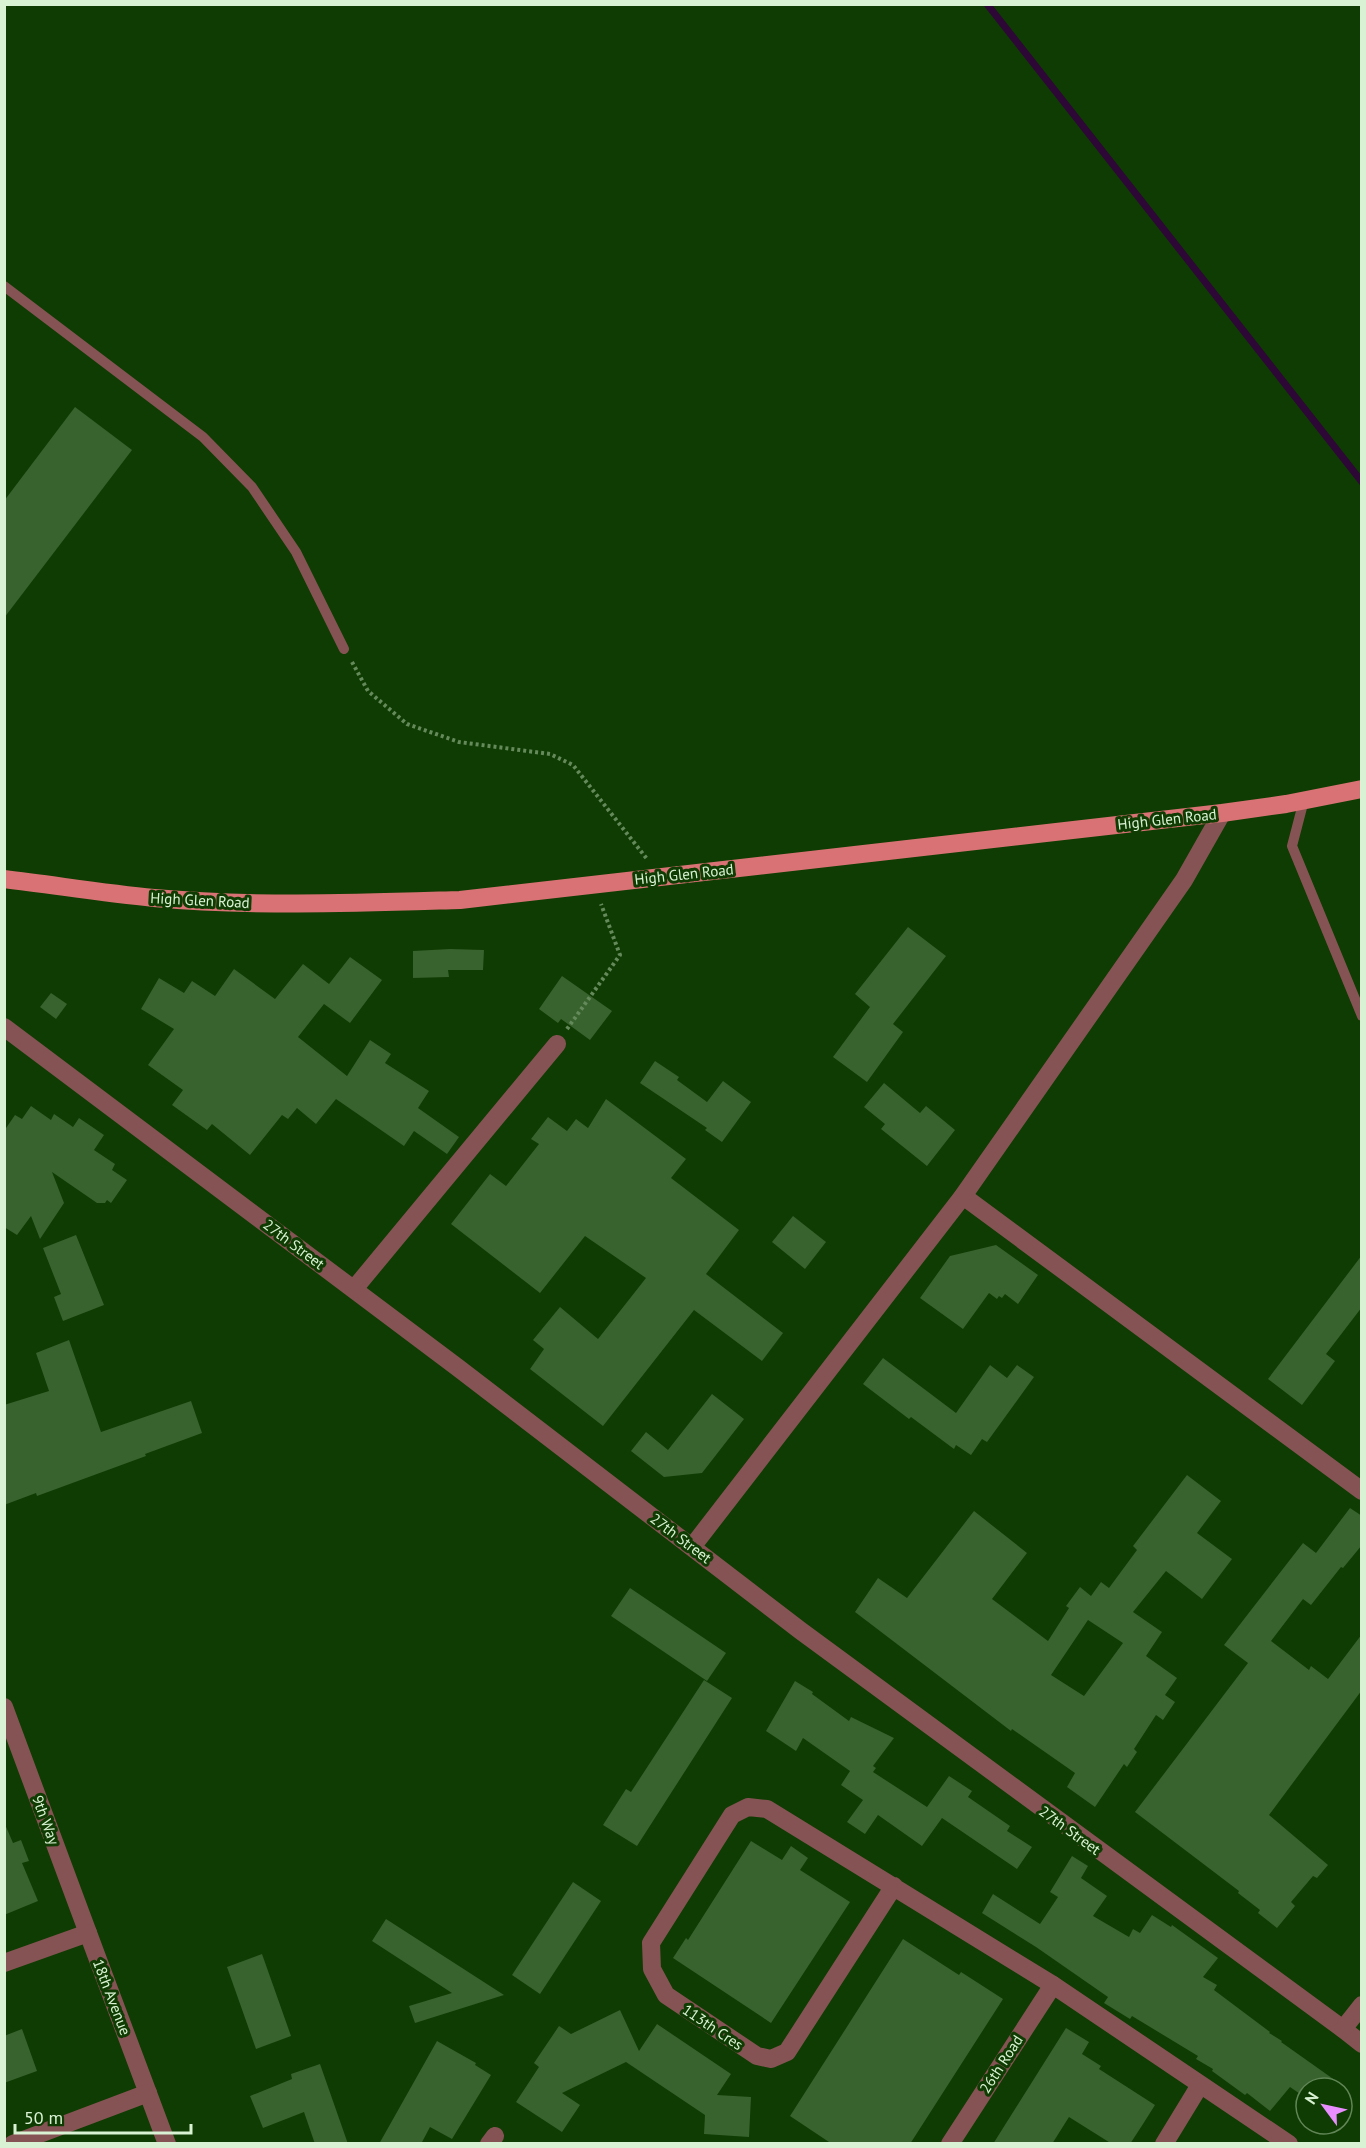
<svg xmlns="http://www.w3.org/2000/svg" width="1366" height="2148" font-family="'PT Sans',sans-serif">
	<rect width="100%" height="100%" fill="#0f3c02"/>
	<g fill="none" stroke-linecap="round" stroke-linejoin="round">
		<!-- stream -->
		<polyline stroke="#2d0736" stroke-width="7" points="987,4 1362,482"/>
	</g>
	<!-- building -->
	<g fill="#38622e" fill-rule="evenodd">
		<polygon points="75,407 132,450 4,618 4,501"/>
		<polygon points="908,927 946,956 893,1024 903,1032 867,1082 833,1057 870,1007 855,994"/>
		<polygon points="450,949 484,950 483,970 448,970 449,977 413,978 413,951"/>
		<polygon points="350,957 382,980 350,1023 324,1004 298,1037 347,1076 370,1040 391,1054 385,1063 429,1091 418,1108 459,1137 447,1154 414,1131 404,1146 336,1099 316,1124 297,1108 288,1119 282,1115 250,1155 212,1124 207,1130 172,1105 183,1090 148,1065 174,1029 141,1009 159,978 184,993 192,981 215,996 234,969 275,999 303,964 329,984"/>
		<polygon points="562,976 612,1011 590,1040 561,1019 558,1023 539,1009"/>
		<polygon points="51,993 67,1004 56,1019 40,1007"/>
		<polygon points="655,1061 679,1077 677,1080 707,1102 723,1081 751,1102 722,1142 705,1130 707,1128 640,1083"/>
		<polygon points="884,1083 920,1113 926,1106 955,1130 927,1166 881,1129 885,1124 864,1107"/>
		<polygon points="606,1099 686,1159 671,1178 739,1230 706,1274 783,1333 762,1361 694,1310 603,1426 530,1369 544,1349 533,1340 560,1307 598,1339 646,1278 585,1236 540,1293 451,1224 490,1174 506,1186 539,1144 531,1139 548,1117 567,1131 576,1119 588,1128"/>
		<polygon points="31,1106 51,1120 54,1114 73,1127 79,1118 104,1135 94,1150 115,1164 112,1170 127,1180 111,1203 107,1200 105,1203 97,1203 52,1172 64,1203 40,1239 31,1216 17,1235 4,1227 4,1131 15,1115 22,1119"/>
		<polygon points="793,1216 826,1242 805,1269 772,1242"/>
		<polygon points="76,1235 104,1305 63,1321 54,1297 61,1294 43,1248"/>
		<polygon points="996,1245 1038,1275 1018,1304 1005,1294 1002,1298 999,1296 997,1299 989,1293 963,1329 920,1298 950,1256"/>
		<polygon points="1362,1255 1362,1307 1326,1354 1335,1361 1302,1405 1268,1379"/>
		<polygon points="69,1340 101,1432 191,1401 202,1433 145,1454 146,1456 37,1496 36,1493 4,1505 4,1405 49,1391 36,1353"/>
		<polygon points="883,1358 956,1413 990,1365 1007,1378 1017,1365 1034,1377 987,1442 982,1439 971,1455 956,1445 954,1449 911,1417 909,1419 863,1384"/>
		<polygon points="712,1394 744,1419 702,1473 664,1477 631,1451 646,1432 668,1450"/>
		<path d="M1187,1475L1221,1501L1197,1533L1232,1559L1202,1599L1166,1571L1133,1612L1162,1632L1146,1656L1177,1678L1165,1695L1175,1702L1163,1720L1156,1715L1134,1749L1137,1752L1127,1767L1124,1764L1095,1807L1067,1787L1075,1773L1012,1729L1011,1731L855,1612L878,1578L907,1598L974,1511L1027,1553L992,1599L1048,1641L1069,1608L1066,1606L1080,1587L1091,1596L1101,1582L1109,1588L1137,1550L1133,1546ZM1088,1620L1123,1643L1084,1696L1051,1675Z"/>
		<polygon points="1350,1508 1362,1516 1362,1545 1343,1568 1341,1567 1311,1605 1303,1599 1271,1641 1309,1670 1311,1666 1328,1679 1362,1634 1362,1690 1269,1815 1328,1865 1317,1878 1313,1876 1291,1902 1295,1906 1277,1928 1258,1913 1260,1910 1238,1893 1239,1891 1135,1812 1248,1663 1224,1645 1303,1543 1316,1553"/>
		<polygon points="630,1588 726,1653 707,1681 611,1616"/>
		<polygon points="704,1680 732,1698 637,1846 603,1825 626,1789 631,1792"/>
		<polygon points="795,1681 813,1692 812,1694 849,1721 851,1717 894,1738 873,1766 876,1768 873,1772 927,1807 949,1776 972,1791 968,1797 1010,1826 1007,1831 1032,1847 1017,1869 942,1818 922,1846 878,1815 865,1834 847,1822 863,1800 841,1785 850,1771 803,1738 796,1751 766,1731"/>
		<polygon points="4,1822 13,1843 21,1840 29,1861 22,1863 38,1901 4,1915"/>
		<polygon points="751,1841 782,1860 791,1846 808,1858 800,1870 850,1902 771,2023 673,1958 686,1938 688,1940"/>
		<polygon points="1072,1856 1088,1866 1081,1878 1107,1896 1093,1916 1129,1937 1133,1929 1140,1933 1152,1915 1171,1927 1172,1925 1218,1958 1203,1977 1217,1985 1214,1990 1270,2032 1269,2033 1282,2041 1281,2042 1346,2088 1306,2088 1306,2098 1290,2087 1270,2111 1247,2093 1245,2095 1212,2071 1213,2069 1196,2059 1198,2056 1132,2016 1130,2019 1104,2003 1108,1997 1036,1947 982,1913 993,1894 1040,1924 1058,1897 1050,1892"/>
		<polygon points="573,1882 601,1901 540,1994 512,1975"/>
		<polygon points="386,1919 504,1995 415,2023 409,2006 452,1993 372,1941"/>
		<polygon points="903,1939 959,1975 961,1972 1003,1999 910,2144 832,2144 790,2116"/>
		<polygon points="262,1954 291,2036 256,2049 227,1967"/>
		<polygon points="620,2010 639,2051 657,2024 731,2074 717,2095 751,2097 749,2137 704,2134 705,2115 626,2062 562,2093 580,2105 562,2132 516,2102 539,2067 534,2063 559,2026 571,2034"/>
		<polygon points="1066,2028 1089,2042 1082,2054 1101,2066 1099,2069 1155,2105 1143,2124 1130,2144 1112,2144 1069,2117 1052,2144 993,2144"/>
		<polygon points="22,2029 37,2071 4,2083 4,2036"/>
		<polygon points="437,2041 476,2063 475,2065 491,2075 452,2139 430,2127 421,2144 379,2144"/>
		<polygon points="320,2064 348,2144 315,2144 304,2112 263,2128 250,2096 292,2079 291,2074"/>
	</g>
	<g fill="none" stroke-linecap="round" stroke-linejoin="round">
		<!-- path -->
		<g stroke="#64895a" stroke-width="4" stroke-dasharray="3 3" stroke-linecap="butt">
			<polyline points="352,662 368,691 407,724 459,742 550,754 573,765 647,859"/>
			<polyline points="567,1029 620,955 601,904"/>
		</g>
		<!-- lane -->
		<g stroke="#865354" stroke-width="10">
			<polyline points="4,286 203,437 252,487 296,552 344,649"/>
			<polyline points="1304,800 1292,846 1362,1016"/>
		</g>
		<!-- street -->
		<g stroke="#865354" stroke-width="18">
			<polyline points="4,1027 457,1367 801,1631 1343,2029 1362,2044"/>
			<polyline points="963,1196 1362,1491"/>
			<polyline points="354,1289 557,1044"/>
			<polyline points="692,1547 963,1196 1184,880 1222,813"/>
			<polyline points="4,1707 88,1933"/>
			<polyline points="894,1886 787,2052 771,2059 757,2056 666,1995 652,1969 651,1943 732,1815 748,1807 767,1809 1053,1985 1289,2144"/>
			<polyline points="4,1963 88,1933 167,2144"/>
			<polyline points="1343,2029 1362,2005"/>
			<polyline points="13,2144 148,2093"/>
			<polyline points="489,2144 495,2136"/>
			<polyline points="950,2144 1053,1985"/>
			<polyline points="1164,2144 1200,2085"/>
		</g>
		<!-- primary -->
		<path stroke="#d97274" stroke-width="18" d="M4,879C54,885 104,893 154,898C256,907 359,903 460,900L1222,813L1286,804L1362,789"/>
	</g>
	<g text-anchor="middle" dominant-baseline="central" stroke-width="6" stroke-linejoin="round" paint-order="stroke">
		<!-- street labels -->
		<g font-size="15" fill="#d9f2d3" stroke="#0f3c02">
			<text transform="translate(1167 819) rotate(-6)">High Glen Road</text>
			<text transform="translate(684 874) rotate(-6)">High Glen Road</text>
			<text transform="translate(200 900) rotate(3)">High Glen Road</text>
			<text transform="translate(294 1244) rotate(37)">27th Street</text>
			<text transform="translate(681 1538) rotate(37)">27th Street</text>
			<text transform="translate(46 1820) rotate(70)">9th Way</text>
			<text transform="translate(1070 1830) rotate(36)">27th Street</text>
			<text transform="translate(112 1997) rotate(69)">18th Avenue</text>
			<text transform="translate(713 2027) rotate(34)">113th Cres</text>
			<text transform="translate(1001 2064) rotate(-57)">26th Road</text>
		</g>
	</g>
	<!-- border -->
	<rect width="1366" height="2148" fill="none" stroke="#d9f2d3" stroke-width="12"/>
	<!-- north arrow -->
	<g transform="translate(1324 2106) rotate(303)"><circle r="28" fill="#0f3c02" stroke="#608556" stroke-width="1.5"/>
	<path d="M0-4.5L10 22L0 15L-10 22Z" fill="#e98eff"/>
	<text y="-9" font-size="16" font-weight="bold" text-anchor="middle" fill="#d9f2d3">N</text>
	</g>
	<!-- scale -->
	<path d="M15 2124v9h176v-9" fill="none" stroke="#d9f2d3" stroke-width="3"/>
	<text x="24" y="2124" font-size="18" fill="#d9f2d3" stroke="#0f3c02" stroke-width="4.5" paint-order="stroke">50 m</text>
</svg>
